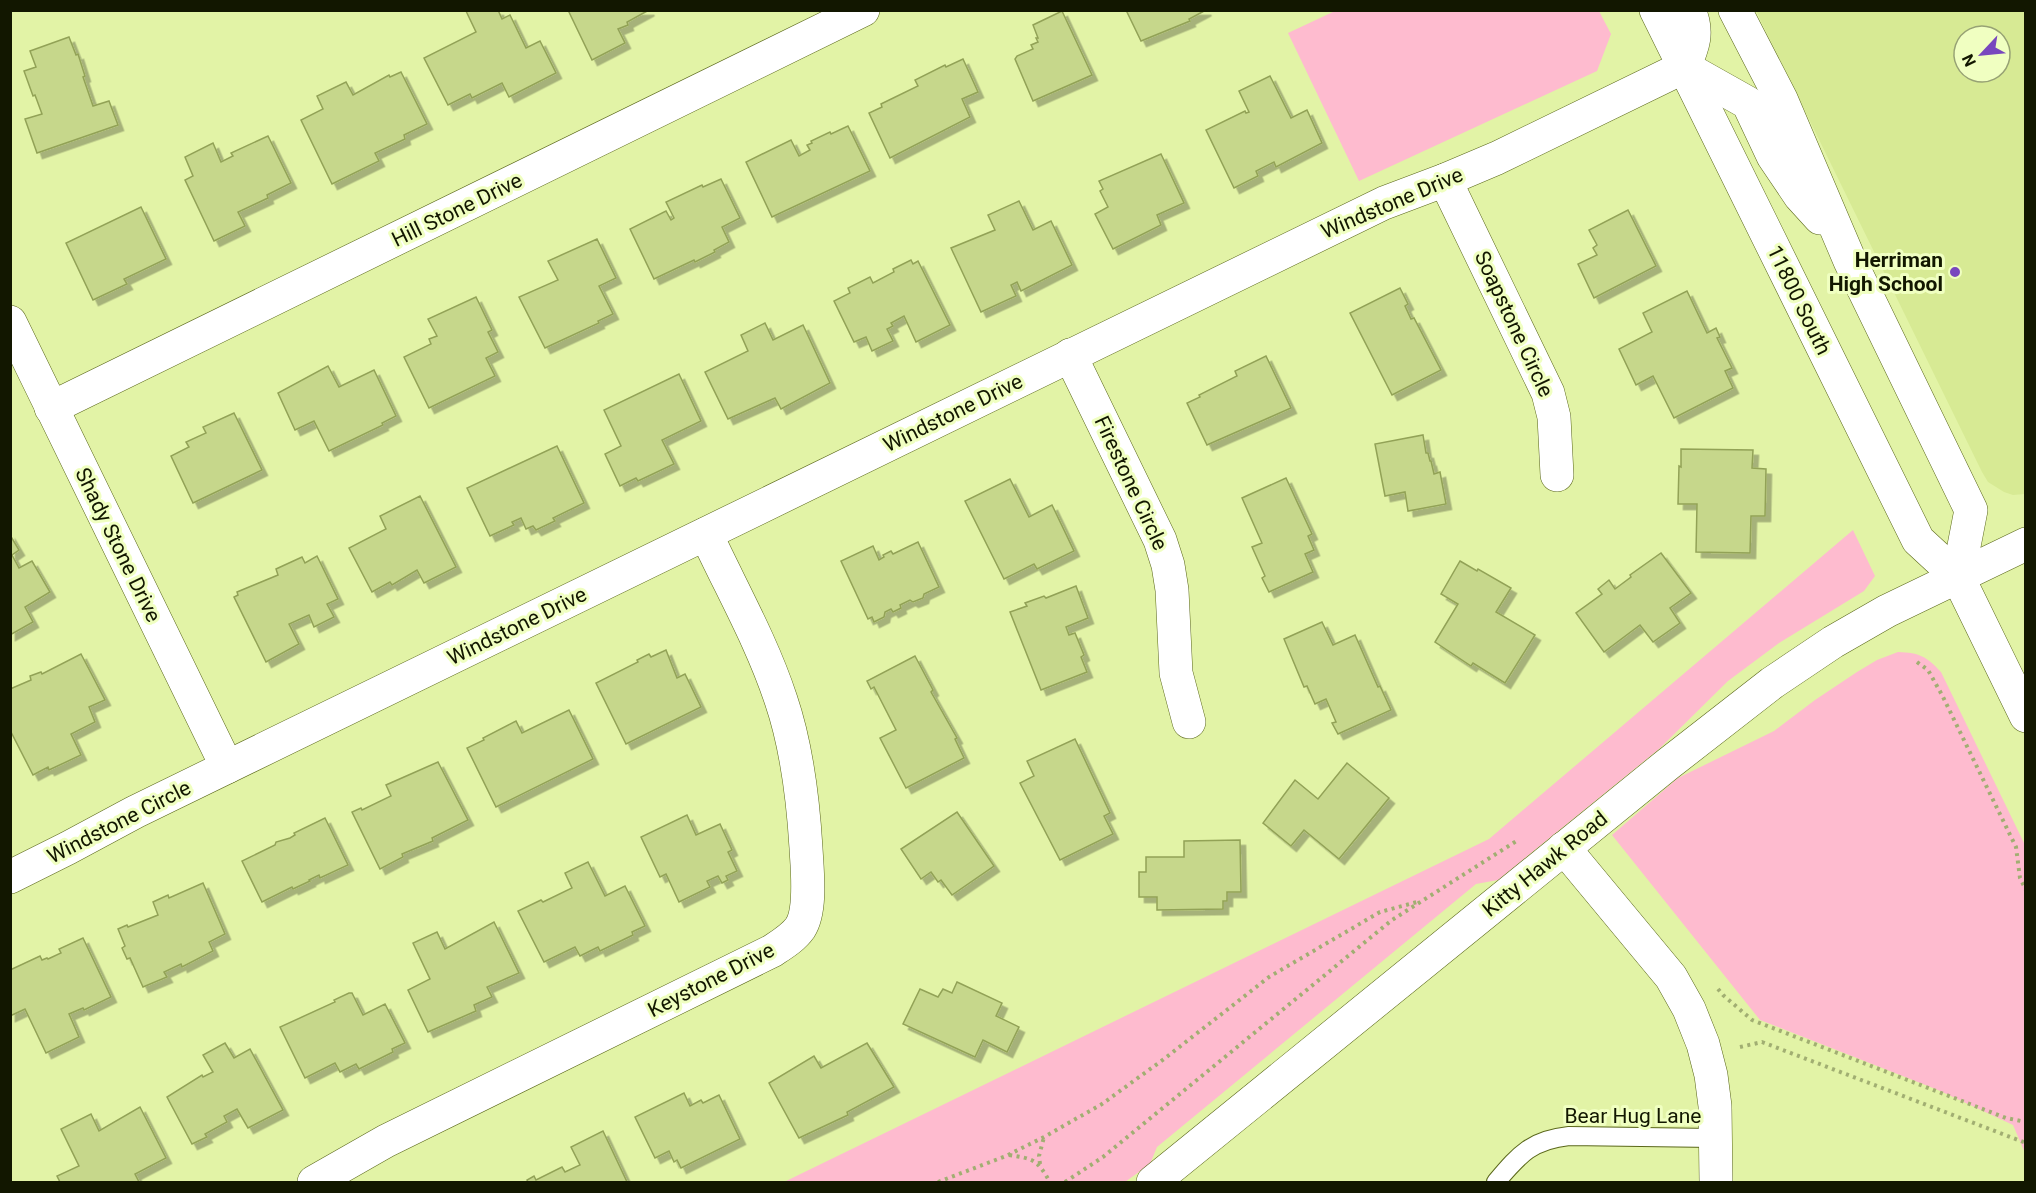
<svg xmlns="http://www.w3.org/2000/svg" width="2036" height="1193" font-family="Roboto,sans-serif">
	<defs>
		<filter id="shadow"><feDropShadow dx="5.5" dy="5.5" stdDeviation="0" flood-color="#0004"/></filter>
	</defs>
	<rect width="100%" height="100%" fill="#e2f3a6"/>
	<!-- built -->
	<path fill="#d7ea94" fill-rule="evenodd" d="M1756,11H2025V494L2013,495L2004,492L1988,482L1982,472ZM1964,36H2000V72H1964Z"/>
	<!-- green -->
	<g fill="#febbcf">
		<polygon points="1599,11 1611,34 1597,71 1359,181 1288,33 1335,11"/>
		<polygon points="1853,530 1875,576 1864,591 1779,643 1728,681 1659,749 1498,880 1476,884 1157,1147 1150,1164 1125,1182 784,1182 1489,839"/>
		<path d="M1898,652C1920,653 1926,656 1941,672L2025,845V1153L2013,1125L1938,1090L1760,1020L1612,835L1678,778L1774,731L1815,700L1857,672L1877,660Z"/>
	</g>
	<!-- building -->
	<g fill="#c6d78b" stroke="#92a257" stroke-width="1.5" filter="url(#shadow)">
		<polygon points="498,10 502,19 510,15 526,48 540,41 556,73 509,97 502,83 472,98 470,94 448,105 424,58 476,32 466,11"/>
		<polygon points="568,10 649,10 627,22 628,25 618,29 625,43 592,60"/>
		<polygon points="1126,10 1206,10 1189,19 1190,21 1141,41"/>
		<polygon points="1062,11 1092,75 1033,101 1015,59 1017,56 1033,49 1031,45 1038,42 1036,38 1038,38 1033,25"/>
		<polygon points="69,37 76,55 78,54 85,76 83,77 93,106 109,101 118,125 37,153 25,119 42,114 35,95 33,96 24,71 36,67 30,51"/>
		<polygon points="963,59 978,92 962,99 970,117 890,158 869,113 882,107 881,104 918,86 915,80 945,65 946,67"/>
		<polygon points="401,72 427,124 404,135 405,139 375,153 379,161 332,184 301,120 323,109 317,96 346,82 353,95 389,75 390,77"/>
		<polygon points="1270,76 1291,118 1307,110 1322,143 1276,167 1274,162 1256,171 1258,176 1234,188 1206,130 1245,111 1246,113 1249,112 1239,91"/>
		<polygon points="848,126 870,171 772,217 746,162 791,140 799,156 810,150 807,145 812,143 811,141 830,132 831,134"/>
		<polygon points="268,136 291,183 267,195 268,198 238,212 245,226 214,241 185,180 193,176 185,157 213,143 221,162 233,156 231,153"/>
		<polygon points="1161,154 1184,203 1157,215 1161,225 1113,249 1095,214 1108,207 1100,191 1103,189 1099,181"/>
		<polygon points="721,179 740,218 722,227 729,242 714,250 715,252 695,262 694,260 654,279 630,229 666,211 671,220 674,218 666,202 702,185 703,187"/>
		<polygon points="1019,201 1033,230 1051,221 1072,265 1021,291 1017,282 1011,285 1016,296 981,312 951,248 995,230 988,215"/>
		<polygon points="141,207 166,259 124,279 127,284 93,300 66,243"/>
		<polygon points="1628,210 1656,266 1594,298 1578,264 1597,255 1593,248 1597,245 1589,230"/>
		<polygon points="597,239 616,278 599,286 613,314 598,321 599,323 545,348 519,297 558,280 548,261"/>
		<polygon points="911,260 913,264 918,261 950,325 916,342 904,316 891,323 893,326 887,329 893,341 872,351 866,337 854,342 834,301 850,293 848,288 870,277 873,283 894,272 893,269"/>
		<polygon points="1400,288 1408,304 1405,306 1411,319 1414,318 1441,370 1392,395 1350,313"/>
		<polygon points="1687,291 1707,333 1716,328 1720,337 1717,338 1732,368 1725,371 1733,388 1674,418 1653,376 1636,385 1619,349 1652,332 1643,313"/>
		<polygon points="476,297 492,330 488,332 498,352 486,358 495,376 429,408 404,357 431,344 429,339 437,336 428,319"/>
		<polygon points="765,323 773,340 803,325 830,383 781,409 775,398 728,419 705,372 748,351 741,335"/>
		<polygon points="1266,356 1291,408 1207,445 1187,403 1200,397 1199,395 1237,376 1235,371"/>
		<polygon points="328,366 339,387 374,370 396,416 382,423 383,425 329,451 314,421 295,430 278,393"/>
		<polygon points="679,374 701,421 662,440 674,464 638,481 636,478 620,486 605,454 621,446 604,410"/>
		<polygon points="234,413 262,470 193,503 171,456 189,447 186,442 206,433 203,427"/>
		<polygon points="1423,435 1426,453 1428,453 1430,461 1431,461 1434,474 1440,472 1446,504 1408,511 1405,492 1385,496 1375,444"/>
		<polygon points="557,446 584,503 553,518 555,521 536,530 533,526 526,529 521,518 512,522 514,525 490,536 467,488"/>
		<polygon points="1681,449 1753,450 1752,468 1766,469 1765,516 1751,516 1750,553 1696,552 1697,504 1678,504 1679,466 1681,467"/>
		<polygon points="1286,478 1312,534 1308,536 1314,550 1305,554 1313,572 1269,592 1262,578 1265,576 1252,547 1262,543 1242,498"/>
		<polygon points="1010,479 1029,517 1052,505 1074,551 1037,569 1034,564 1004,579 965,501"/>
		<polygon points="420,496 456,567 424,583 417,570 392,585 390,582 372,592 349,548 386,529 380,516"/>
		<polygon points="10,535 19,550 12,555 19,568 32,561 50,592 25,607 33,622 10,635"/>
		<polygon points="918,542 939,587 924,594 923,598 913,602 910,600 900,605 901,608 893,612 891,609 885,612 884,617 874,622 872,617 868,619 841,561 873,546 879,560 884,557 883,555 891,551 893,554"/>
		<polygon points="1661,553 1691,593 1670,608 1680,623 1653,642 1640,625 1604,652 1576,613 1602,594 1598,589 1609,580 1615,589 1631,577 1630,575"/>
		<polygon points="317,556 338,599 327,604 334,617 314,627 309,615 289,624 299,644 266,662 234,597 238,595 237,592 278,575 276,569 302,557 305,563"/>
		<polygon points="1460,561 1477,571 1478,569 1511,588 1496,612 1535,635 1505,683 1473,663 1471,666 1435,642 1458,604 1441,594"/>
		<polygon points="1076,586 1088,618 1066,627 1069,635 1075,633 1084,655 1081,657 1087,672 1041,690 1010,612 1027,606 1025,603 1044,596 1046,598"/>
		<polygon points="1322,622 1333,645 1355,635 1378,687 1380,686 1391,710 1338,734 1332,723 1336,722 1326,699 1315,704 1307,686 1304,687 1284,639"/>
		<polygon points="666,650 677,678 685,674 701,707 626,744 596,683 638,662 637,660 649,654 651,657"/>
		<polygon points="81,654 105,700 89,707 95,722 71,734 81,755 49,770 48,767 33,775 10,730 10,689 31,680 30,676 41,672 42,674"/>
		<polygon points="915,656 933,690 931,692 957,738 955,739 964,758 906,788 880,738 896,730 874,687 871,689 867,681"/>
		<polygon points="569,710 593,759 496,807 467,748 484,740 483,738 516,721 522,733"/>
		<polygon points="1075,739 1110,813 1104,816 1113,834 1060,860 1020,783 1034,776 1027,761"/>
		<polygon points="438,762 468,820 432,838 433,841 402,854 403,857 380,869 352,812 361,808 362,810 391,796 386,785"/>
		<polygon points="1347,763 1389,798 1339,859 1304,830 1291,846 1263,823 1295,780 1318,799"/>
		<polygon points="957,812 994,866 952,895 941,880 938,882 931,872 921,879 901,849"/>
		<polygon points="687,815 696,835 720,824 732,850 728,852 737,871 726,876 728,880 722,883 718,876 707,881 710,887 679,902 666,874 660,877 641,837"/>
		<polygon points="325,818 348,865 320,878 319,875 309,880 310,881 293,889 292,887 262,902 242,861 275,845 276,842 290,838 295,835 294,833"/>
		<polygon points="1240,840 1241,892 1227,892 1227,901 1223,901 1223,909 1157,910 1157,897 1139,897 1139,872 1146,872 1146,857 1184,857 1184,841"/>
		<polygon points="588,862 605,896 625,886 645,926 632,932 633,935 600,951 598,947 580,956 575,947 544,962 518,911 541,900 543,902 572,888 565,873"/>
		<polygon points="203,883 225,934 209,942 213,951 182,967 181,964 164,972 167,977 143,987 130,958 127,959 122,948 125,946 118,929 127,925 128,927 158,915 153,902 168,895 169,898"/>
		<polygon points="494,922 519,973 487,987 492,997 474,1005 476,1011 428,1032 408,990 430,979 413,943 437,932 445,949"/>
		<polygon points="83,938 111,997 84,1010 83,1008 69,1014 79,1037 46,1053 25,1009 10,1016 10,970 40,956 42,960 47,958 48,959 61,953 59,949"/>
		<polygon points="957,982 1002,1003 996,1016 1019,1027 1007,1052 983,1040 975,1057 903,1024 920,989 938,997 943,989 952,993"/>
		<polygon points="349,993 352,993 363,1015 385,1004 405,1043 392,1049 393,1052 359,1069 356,1064 340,1072 335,1063 305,1078 280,1027 335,1002 334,1000"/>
		<polygon points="225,1043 234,1058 250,1049 283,1110 248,1128 237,1109 224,1116 227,1122 205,1134 207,1137 192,1144 167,1097 202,1075 203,1077 213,1072 203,1055"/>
		<polygon points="867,1043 894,1087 847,1112 848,1115 799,1138 769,1083 814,1056 821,1068"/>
		<polygon points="684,1093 690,1106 701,1100 703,1103 719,1095 740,1139 681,1168 677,1160 674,1162 669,1151 655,1158 635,1117"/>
		<polygon points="140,1107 166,1158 135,1174 139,1182 60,1182 57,1176 79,1166 61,1129 91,1114 99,1131"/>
		<polygon points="603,1131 627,1182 528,1182 527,1180 534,1176 536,1180 562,1167 565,1172 580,1165 571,1147"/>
	</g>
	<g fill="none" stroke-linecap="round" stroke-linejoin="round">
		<!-- lane casing -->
		<g stroke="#5a671a" stroke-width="20">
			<path id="lane" d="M1496,1182C1519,1155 1531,1140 1569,1136L1714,1138"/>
		</g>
		<!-- street casing -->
		<g stroke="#5a671a" stroke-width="34">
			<g id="street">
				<polyline points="1445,180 1548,393 1554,417 1557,475"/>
				<polyline points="10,322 227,767"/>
				<polyline points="1070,355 1160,540 1168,565 1172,590 1176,673 1189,722"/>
				<polyline points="51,408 863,10"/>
				<polyline points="1564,848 1671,977 1689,1009 1703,1044 1711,1075 1715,1106 1716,1182"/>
				<polyline points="10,877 68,848 135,812 1384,203 1445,180 1497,158 1684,67"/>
				<path d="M314,1182L386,1141L772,951C781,945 793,938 800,928C812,910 807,869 806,848C803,798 797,747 781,700C762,642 731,588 706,534"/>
			</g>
		</g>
		<!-- secondary casing -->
		<g stroke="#5a671a" stroke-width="34">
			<polyline id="secondary" points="1153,1182 1668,764 1772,683 1833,642 1887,611 2026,544"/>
		</g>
		<!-- primary casing -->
		<g stroke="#5a671a" stroke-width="34">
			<g id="primary">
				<polyline points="1656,10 1918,540 1958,577 2026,716"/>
				<polyline points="1735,10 1781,99 1850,261 1971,510 1958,577"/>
				<polyline points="1684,67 1748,103 1773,156 1800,196 1820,218"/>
				<path d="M1684,67C1693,47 1699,32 1689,10"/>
			</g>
		</g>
		<!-- path -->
		<g stroke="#a1ae72" stroke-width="4" stroke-dasharray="3 4.5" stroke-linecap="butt">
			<polyline points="1917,662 1928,670 1942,695 2016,847 2020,878 2026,890"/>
			<polyline points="1718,989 1723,995 1752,1020 2006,1118 2026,1122"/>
			<polyline points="1740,1047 1762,1042 2026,1143"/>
			<path d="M1009,1155C1035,1159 1037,1160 1050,1182"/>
			<polyline points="1040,1164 1039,1156 1044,1137"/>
			<polyline points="938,1182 1006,1156 1044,1137 1102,1104 1164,1059 1269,977 1380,912 1417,902"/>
			<polyline points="1065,1182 1103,1157 1392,920 1518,840"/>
		</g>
		<!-- lane -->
		<use href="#lane" stroke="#fff" stroke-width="18"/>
		<!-- street -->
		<use href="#street" stroke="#fff" stroke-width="33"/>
		<!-- secondary -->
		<use href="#secondary" stroke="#fff" stroke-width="33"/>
		<!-- primary -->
		<use href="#primary" stroke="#fff" stroke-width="33"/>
	</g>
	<!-- markers -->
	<circle fill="#7847be" stroke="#f0ffc1" stroke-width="2" cx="1955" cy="272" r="6"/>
	<g text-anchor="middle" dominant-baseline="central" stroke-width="6" stroke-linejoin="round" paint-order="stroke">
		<!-- street labels -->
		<g font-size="21" fill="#121700" stroke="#f0ffc1">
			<text transform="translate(1392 203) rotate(-23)">Windstone Drive</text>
			<text transform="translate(457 210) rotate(-26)">Hill Stone Drive</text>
			<text transform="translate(1799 300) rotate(64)">11800 South</text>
			<text transform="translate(1514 324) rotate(65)">Soapstone Circle</text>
			<text transform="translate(953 413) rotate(-26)">Windstone Drive</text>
			<text transform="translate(1131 483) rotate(65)">Firestone Circle</text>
			<text transform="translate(118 545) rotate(64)">Shady Stone Drive</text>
			<text transform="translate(517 626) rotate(-26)">Windstone Drive</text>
			<text transform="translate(119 822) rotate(-27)">Windstone Circle</text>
			<text transform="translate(1545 864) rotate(-39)">Kitty Hawk Road</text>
			<text transform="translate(711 980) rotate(-27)">Keystone Drive</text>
			<text x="1633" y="1116">Bear Hug Lane</text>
		</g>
		<!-- poi labels -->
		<g font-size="21" font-weight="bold" fill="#121700" stroke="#f0ffc1" text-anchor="end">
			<text x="1943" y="260">Herriman<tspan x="1943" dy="24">High School</tspan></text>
		</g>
	</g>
	<!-- border -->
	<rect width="2036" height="1193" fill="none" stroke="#121700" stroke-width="24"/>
	<!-- north arrow -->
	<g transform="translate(1982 54) rotate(244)"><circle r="28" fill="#f0ffc1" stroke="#97a274" stroke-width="1.5"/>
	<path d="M0-4.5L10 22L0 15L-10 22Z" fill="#7847be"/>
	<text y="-9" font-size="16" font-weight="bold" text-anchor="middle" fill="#121700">N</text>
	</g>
</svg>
